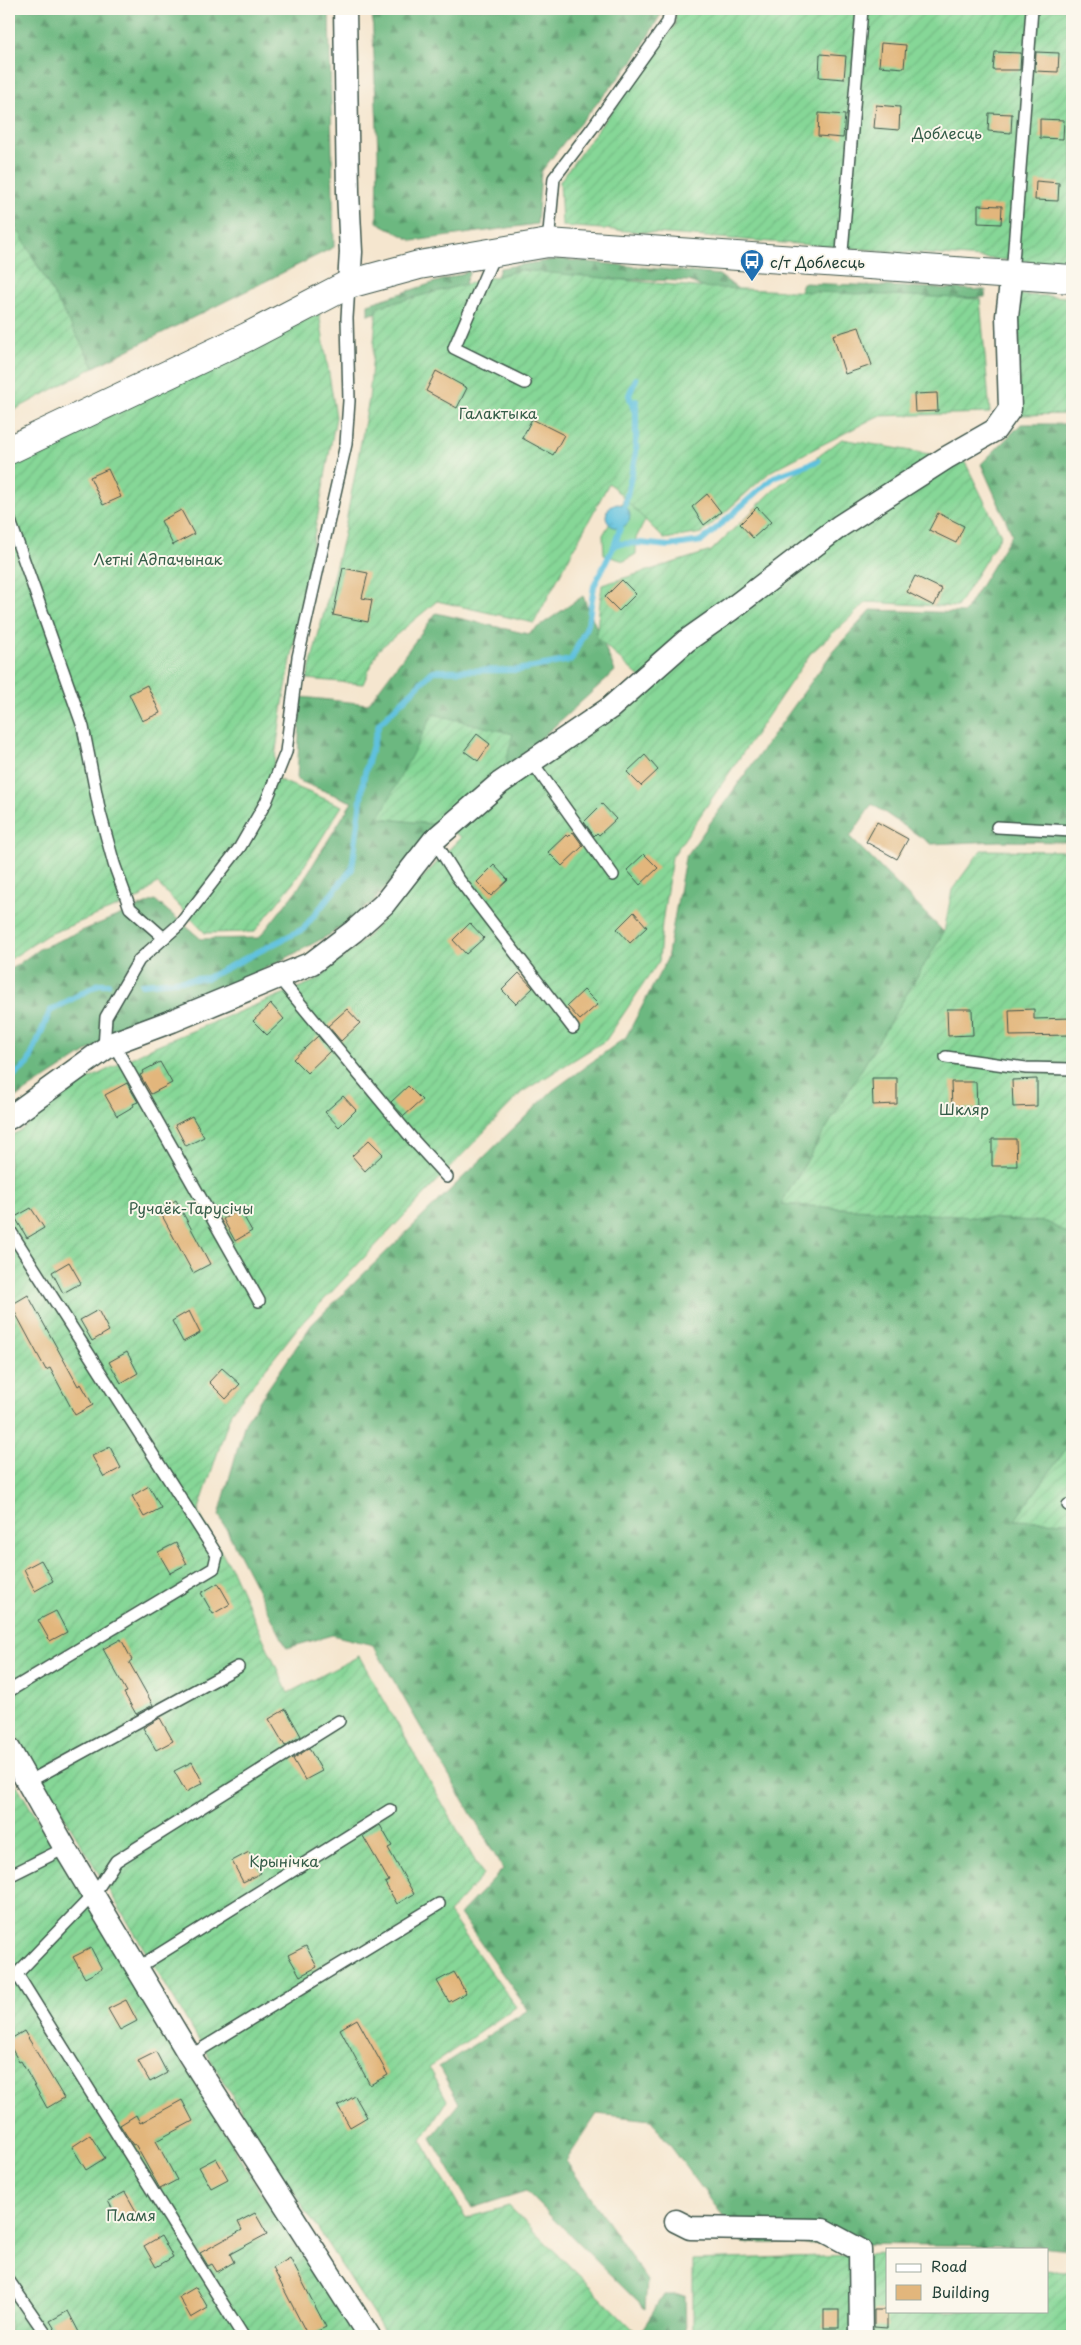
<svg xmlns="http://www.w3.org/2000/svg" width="1081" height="2345" font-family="'Playpen Sans',sans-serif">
	<defs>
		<pattern id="forest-firs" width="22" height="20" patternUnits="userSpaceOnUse" patternTransform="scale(1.25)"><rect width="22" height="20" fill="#6cb880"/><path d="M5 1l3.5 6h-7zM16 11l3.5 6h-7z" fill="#58976a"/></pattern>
		<pattern id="garden-furrows" width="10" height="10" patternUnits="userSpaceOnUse" patternTransform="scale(1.25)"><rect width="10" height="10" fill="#86d797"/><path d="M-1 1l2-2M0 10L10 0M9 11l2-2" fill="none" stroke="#73b983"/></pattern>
		<pattern id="water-ripples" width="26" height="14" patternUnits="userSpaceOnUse" patternTransform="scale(1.25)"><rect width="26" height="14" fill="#5fc1de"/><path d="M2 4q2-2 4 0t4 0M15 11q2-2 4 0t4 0" fill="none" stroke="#4e9eb5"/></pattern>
	</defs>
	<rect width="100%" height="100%" fill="#fbf7ec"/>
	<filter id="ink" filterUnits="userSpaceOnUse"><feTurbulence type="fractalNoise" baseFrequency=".02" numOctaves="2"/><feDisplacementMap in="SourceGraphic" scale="10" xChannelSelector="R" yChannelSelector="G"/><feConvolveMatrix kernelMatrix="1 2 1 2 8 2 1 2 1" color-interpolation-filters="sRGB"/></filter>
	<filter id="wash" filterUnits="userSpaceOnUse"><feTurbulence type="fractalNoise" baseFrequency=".0096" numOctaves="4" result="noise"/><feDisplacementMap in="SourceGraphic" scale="20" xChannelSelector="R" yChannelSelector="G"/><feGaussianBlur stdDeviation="1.12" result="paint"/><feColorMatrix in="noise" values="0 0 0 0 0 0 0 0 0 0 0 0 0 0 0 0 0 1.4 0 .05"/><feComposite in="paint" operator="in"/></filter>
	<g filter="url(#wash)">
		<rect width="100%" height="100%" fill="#f5e6cf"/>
		<!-- grass -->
		<polygon fill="#86d797" stroke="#528a66" points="625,474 647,517 636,538 636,554 624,561 604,555 603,535 623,501"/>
		<!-- forest -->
		<g fill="url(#forest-firs)" stroke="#467a5a">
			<polygon points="9,9 329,9 334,247 94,367 9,214"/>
			<polygon points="372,9 664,9 634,60 564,142 541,172 537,224 413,241 377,222 378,153"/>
			<polygon points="559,259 719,275 745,294 740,305 689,281 547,278 495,283 500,268"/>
			<polygon points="470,271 443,338 450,292 368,315 368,304"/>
			<polygon points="803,283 986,290 985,297 875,302 789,318"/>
			<polygon points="1021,424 1072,424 1072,842 998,841 931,844 872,804 850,837 944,932 781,1204 1047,1222 1072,1236 1072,1441 1015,1520 1072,1522 1072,2249 1037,2246 743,2243 651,2120 597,2114 566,2161 647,2280 645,2309 526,2191 472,2208 431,2138 459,2103 439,2067 528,2010 460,1914 503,1869 373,1645 332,1635 287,1648 219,1515 245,1422 312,1324 552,1091 626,1037 667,959 685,858 834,650 871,610 964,613 1012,534 981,464"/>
			<polygon points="583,596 615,671 503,773 379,818 441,825 374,901 331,934 275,964 200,998 139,1018 9,1102 9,971 39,949 155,900 201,939 259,938 299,887 352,802 297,780 301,697 368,704 436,613 528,634"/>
			<polygon points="664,2295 685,2295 686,2336 638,2336"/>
		</g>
		<!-- garden -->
		<g fill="url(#garden-furrows)" stroke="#528a66">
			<polygon points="676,9 1072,9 1072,265 562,226 560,181 675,25"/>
			<polygon points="9,214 94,367 9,413"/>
			<polygon points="521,270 695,287 980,299 990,413 878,416 771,471 702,533 664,539 609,483 534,623 437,601 378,650 363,684 307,679 343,538 369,399 377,307"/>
			<polygon points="1019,295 1072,297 1072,414 1019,415"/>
			<polygon points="319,313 336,417 283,703 272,777 342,806 294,882 254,932 205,933 157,883 142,897 47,935 9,960 9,464"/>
			<polygon points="842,439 964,460 1001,535 957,607 867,602 810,654 672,857 662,923 659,961 606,1040 522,1092 300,1325 231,1412 198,1512 233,1572 288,1693 359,1656 483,1875 449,1913 516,2007 429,2067 447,2100 421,2140 466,2218 509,2206 634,2330 630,2336 387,2336 237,2104 9,1724 9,1136 20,1131 75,1086 155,1046 315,981 362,942 461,837 441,825 379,818 433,714 513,734 503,773 648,685 596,637 602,585 711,551 778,486"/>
			<polygon points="981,850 1072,851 1072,1236 1047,1222 781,1204 944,932 952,890"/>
			<polygon points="1072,1441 1072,1522 1015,1520"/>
			<polygon points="9,1772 258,2188 356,2336 9,2336"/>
			<polygon points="887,2254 887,2311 1047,2311 1047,2270 1072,2273 1072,2336 693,2336 693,2260"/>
		</g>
		<!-- water -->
		<circle fill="url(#water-ripples)" stroke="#3f7f89" cx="618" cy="516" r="12"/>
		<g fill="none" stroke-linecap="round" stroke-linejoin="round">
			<!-- stream -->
			<g stroke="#5fc1de" stroke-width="6">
				<polyline points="634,410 629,395 636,379"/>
				<polyline points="615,544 639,543 669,546 702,541 774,477 818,461"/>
				<polyline points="142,984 207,978 303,929 352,869 364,776 379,724 433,671 517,670 571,660 588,624 594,586 615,544 620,528 636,453 636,401"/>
				<polyline points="9,1080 28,1064 50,1011 99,984 108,984"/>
			</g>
		</g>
		<g id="blocks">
			<!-- building -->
			<g fill="#e2b67c">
				<polygon points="881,43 906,45 904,68 879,66"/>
				<polygon points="995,52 1021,53 1020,70 993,70"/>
				<polygon points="1036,52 1059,53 1058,72 1035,71"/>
				<polygon points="820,54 846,56 844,79 819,77"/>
				<polygon points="876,105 900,107 899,130 874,128"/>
				<polygon points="819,113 845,115 843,138 818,136"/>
				<polygon points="989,113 1012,114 1011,133 988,131"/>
				<polygon points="1040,119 1064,120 1063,139 1040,138"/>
				<polygon points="1036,181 1059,183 1058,201 1035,200"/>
				<polygon points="978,205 1002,206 1001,224 978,223"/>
				<polygon points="859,327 872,365 845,374 833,335"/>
				<polygon points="436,371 467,388 457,408 426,391"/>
				<polygon points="937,393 938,411 915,412 914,394"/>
				<polygon points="532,419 564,435 553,455 522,438"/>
				<polygon points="108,469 121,497 103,505 90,477"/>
				<polygon points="707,494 721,512 704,525 692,507"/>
				<polygon points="757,507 771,522 753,538 740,524"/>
				<polygon points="181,510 194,534 173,545 161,521"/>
				<polygon points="938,513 964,526 956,543 929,530"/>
				<polygon points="343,568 368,573 362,598 372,600 368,622 333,615"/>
				<polygon points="915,576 942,589 934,606 907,592"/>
				<polygon points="622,580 636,594 619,611 605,597"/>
				<polygon points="147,685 160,713 142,721 129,694"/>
				<polygon points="477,734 490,744 478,761 464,751"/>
				<polygon points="645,755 658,770 641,786 627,772"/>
				<polygon points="602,804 616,819 599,835 597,833 594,836 584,822"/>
				<polygon points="877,822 908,839 897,859 866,842"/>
				<polygon points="573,832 583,846 562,866 548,852 566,835 568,837"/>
				<polygon points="644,854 658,868 640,885 627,870"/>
				<polygon points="494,865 508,880 491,896 477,882"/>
				<polygon points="634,912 647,927 630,943 617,929"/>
				<polygon points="470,923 484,938 466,954 453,940"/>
				<polygon points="519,973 533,988 516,1004 502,990"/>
				<polygon points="584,990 598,1004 580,1020 567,1006"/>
				<polygon points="271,1004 284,1019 267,1035 253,1021"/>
				<polygon points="347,1009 360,1023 341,1041 328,1026"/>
				<polygon points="947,1009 972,1009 973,1035 948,1036"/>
				<polygon points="1034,1009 1034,1019 1072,1018 1072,1035 1010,1036 1009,1010"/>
				<polygon points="318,1036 330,1051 307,1073 293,1059"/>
				<polygon points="160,1062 172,1083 151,1094 140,1075 144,1073 143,1071"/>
				<polygon points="872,1078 897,1078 897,1104 873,1105"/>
				<polygon points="1037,1079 1037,1106 1013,1107 1012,1080"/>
				<polygon points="951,1082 976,1082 977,1108 952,1109"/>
				<polygon points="127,1083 138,1102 133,1104 134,1106 117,1116 105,1095"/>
				<polygon points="408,1086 422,1100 404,1116 391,1102"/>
				<polygon points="343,1096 356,1110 339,1127 325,1112"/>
				<polygon points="192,1116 204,1137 186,1146 175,1125"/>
				<polygon points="992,1139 1016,1139 1017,1166 992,1166"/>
				<polygon points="369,1140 383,1154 365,1171 352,1156"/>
				<polygon points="176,1200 210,1264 193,1273 159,1210"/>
				<polygon points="31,1208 44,1228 27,1238 15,1217"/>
				<polygon points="240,1210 252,1231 235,1241 223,1219"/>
				<polygon points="69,1262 81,1283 63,1293 52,1272"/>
				<polygon points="28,1295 78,1386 81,1384 93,1405 75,1415 50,1368 46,1370 11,1305"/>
				<polygon points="98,1310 109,1331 92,1341 80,1320"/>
				<polygon points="189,1311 200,1333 183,1342 172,1321"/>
				<polygon points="127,1352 138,1373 121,1383 109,1362"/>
				<polygon points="222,1368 240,1384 226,1399 209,1382"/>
				<polygon points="110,1447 121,1468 104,1477 92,1456"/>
				<polygon points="149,1486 161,1508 144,1517 132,1496"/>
				<polygon points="176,1543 187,1564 170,1573 158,1552"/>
				<polygon points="41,1560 53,1581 35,1591 24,1569"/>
				<polygon points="218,1583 230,1604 213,1614 201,1593"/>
				<polygon points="56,1611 67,1632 50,1641 38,1620"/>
				<polygon points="121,1639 132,1660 129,1662 153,1705 136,1714 124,1693 127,1692 103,1649"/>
				<polygon points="286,1709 301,1736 285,1746 269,1719"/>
				<polygon points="160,1718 173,1741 156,1750 143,1728"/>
				<polygon points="308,1749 310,1750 322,1771 305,1780 293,1759"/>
				<polygon points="192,1762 203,1783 186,1792 174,1771"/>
				<polygon points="380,1825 392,1846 388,1848 414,1894 397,1904 385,1883 389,1881 363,1836"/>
				<polygon points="249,1852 261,1873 243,1882 232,1861"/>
				<polygon points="306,1946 317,1967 300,1976 288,1955"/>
				<polygon points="91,1948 102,1969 85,1978 73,1957"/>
				<polygon points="454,1972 466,1993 449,2002 437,1981"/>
				<polygon points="126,2000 137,2021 120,2030 108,2009"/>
				<polygon points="357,2019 388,2075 370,2085 340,2029"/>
				<polygon points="24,2031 64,2098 47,2108 21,2061 19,2062 9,2044 9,2040"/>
				<polygon points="156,2052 167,2073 150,2082 138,2061"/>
				<polygon points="355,2096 367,2117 350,2127 338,2106"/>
				<polygon points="182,2100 193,2121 156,2141 177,2180 160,2189 135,2144 133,2145 120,2125 136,2115 140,2123"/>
				<polygon points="90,2135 105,2158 86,2170 72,2147"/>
				<polygon points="216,2158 228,2179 211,2188 199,2167"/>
				<polygon points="125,2192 137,2213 120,2222 108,2201"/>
				<polygon points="255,2213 267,2234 230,2254 234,2262 217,2272 212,2264 208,2266 200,2253 242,2230 238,2222"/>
				<polygon points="161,2236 173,2257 156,2267 144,2246"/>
				<polygon points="290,2258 326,2327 308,2336 273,2268"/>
				<polygon points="196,2287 208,2308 191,2318 179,2297"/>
				<rect x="824" y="2310" width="15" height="18"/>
				<polygon points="874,2310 887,2310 887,2328 874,2327"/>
				<polygon points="68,2311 81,2336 59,2336 50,2321"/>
			</g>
		</g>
	</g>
	<g filter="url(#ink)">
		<use href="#blocks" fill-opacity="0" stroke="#3f564b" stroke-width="1"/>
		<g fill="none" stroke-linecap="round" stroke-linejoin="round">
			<!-- service casing -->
			<g stroke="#3f564b" stroke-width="14">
				<g id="service">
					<polyline points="548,243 554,178 593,127 668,22 670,9"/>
					<polyline points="495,253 454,348 525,383"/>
					<polyline points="841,264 862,9"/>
					<polyline points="1012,275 1032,9"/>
					<polyline points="9,518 83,727 100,813 114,864 130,908 164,938"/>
					<polyline points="532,762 613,875"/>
					<polyline points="997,827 1072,831"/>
					<polyline points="434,840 457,877 573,1028"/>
					<polyline points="279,978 415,1142 447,1177"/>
					<polyline points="113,1043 259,1301"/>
					<polyline points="104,1048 106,1017 139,960 181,923 240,847 266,802 286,752 298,657 346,444 349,401 347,318 349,286"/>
					<polyline points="946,1057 1026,1068 1072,1069"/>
					<polyline points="9,1229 217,1555 214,1568 9,1691"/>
					<polyline points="1068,1505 1072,1505"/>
					<polyline points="28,1782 238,1667"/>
					<polyline points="9,1876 65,1848"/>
					<polyline points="137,1968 390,1810"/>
					<polyline points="17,1974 243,2336"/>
					<polyline points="9,1982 94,1894 116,1861 339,1721"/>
					<polyline points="190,2056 439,1904"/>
					<polyline points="9,2281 47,2336"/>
				</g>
			</g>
			<!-- minor casing -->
			<g stroke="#3f564b" stroke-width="25">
				<g id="minor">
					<polyline points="345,9 348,192 351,252 349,284"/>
					<polyline points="9,1118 113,1043 172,1021 312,963 354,931 384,904 434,840 500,783 610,708 686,641 730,610 840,526 946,458 995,430 1010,409 1007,316 1012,275"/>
					<polyline points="9,1749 65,1848 190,2056 369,2336"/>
					<polyline points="676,2221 690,2228 823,2230 860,2250 861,2336"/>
				</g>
			</g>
			<!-- tertiary casing -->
			<g stroke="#3f564b" stroke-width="30">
				<polyline id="tertiary" points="9,450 247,337 349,284 419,265 548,243 1072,279"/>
			</g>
			<!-- service -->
			<use href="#service" stroke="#fff" stroke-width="11"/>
			<!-- minor -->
			<use href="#minor" stroke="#fff" stroke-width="22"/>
			<!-- tertiary -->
			<use href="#tertiary" stroke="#fff" stroke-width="28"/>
		</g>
	</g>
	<!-- icons -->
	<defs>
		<g id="bus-pin" transform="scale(1.25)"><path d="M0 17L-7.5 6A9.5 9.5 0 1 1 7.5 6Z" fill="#1f6fb2" stroke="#fbf7ec"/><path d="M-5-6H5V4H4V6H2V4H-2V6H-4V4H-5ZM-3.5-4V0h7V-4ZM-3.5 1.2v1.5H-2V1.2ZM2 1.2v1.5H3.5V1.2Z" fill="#fff"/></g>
	</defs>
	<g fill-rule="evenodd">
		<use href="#bus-pin" x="752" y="261"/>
	</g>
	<g text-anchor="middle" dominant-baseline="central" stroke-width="4" stroke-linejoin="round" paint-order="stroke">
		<!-- park labels -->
		<g font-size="15" fill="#345c48" stroke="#fbf7ec">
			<text x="947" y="132">Доблесць</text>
			<text x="498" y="412">Галактыка</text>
			<text x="158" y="558">Летні Адпачынак</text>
			<text x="964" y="1108">Шкляр</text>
			<text x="191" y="1207">Ручаёк-Тарусічы</text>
			<text x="284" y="1860">Крынічка</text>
			<text x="131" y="2214">Пламя</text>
		</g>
		<!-- poi labels -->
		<g font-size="15" fill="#1f3d34" stroke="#fbf7ec" text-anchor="start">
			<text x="770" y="261">с/т Доблесць</text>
		</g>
	</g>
	<!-- margin -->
	<rect width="1081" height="2345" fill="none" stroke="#fbf7ec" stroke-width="30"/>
	<!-- legend -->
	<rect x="886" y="2248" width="162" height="65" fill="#fbf7ec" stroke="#a3ada2"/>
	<rect x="896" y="2264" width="25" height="8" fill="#ffffff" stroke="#a3ada2"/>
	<text x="931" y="2272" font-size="15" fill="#1f3d34">Road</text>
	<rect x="896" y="2285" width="25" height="15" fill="#e2b67c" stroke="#a3ada2"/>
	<text x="931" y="2298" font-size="15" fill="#1f3d34">Building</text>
</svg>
